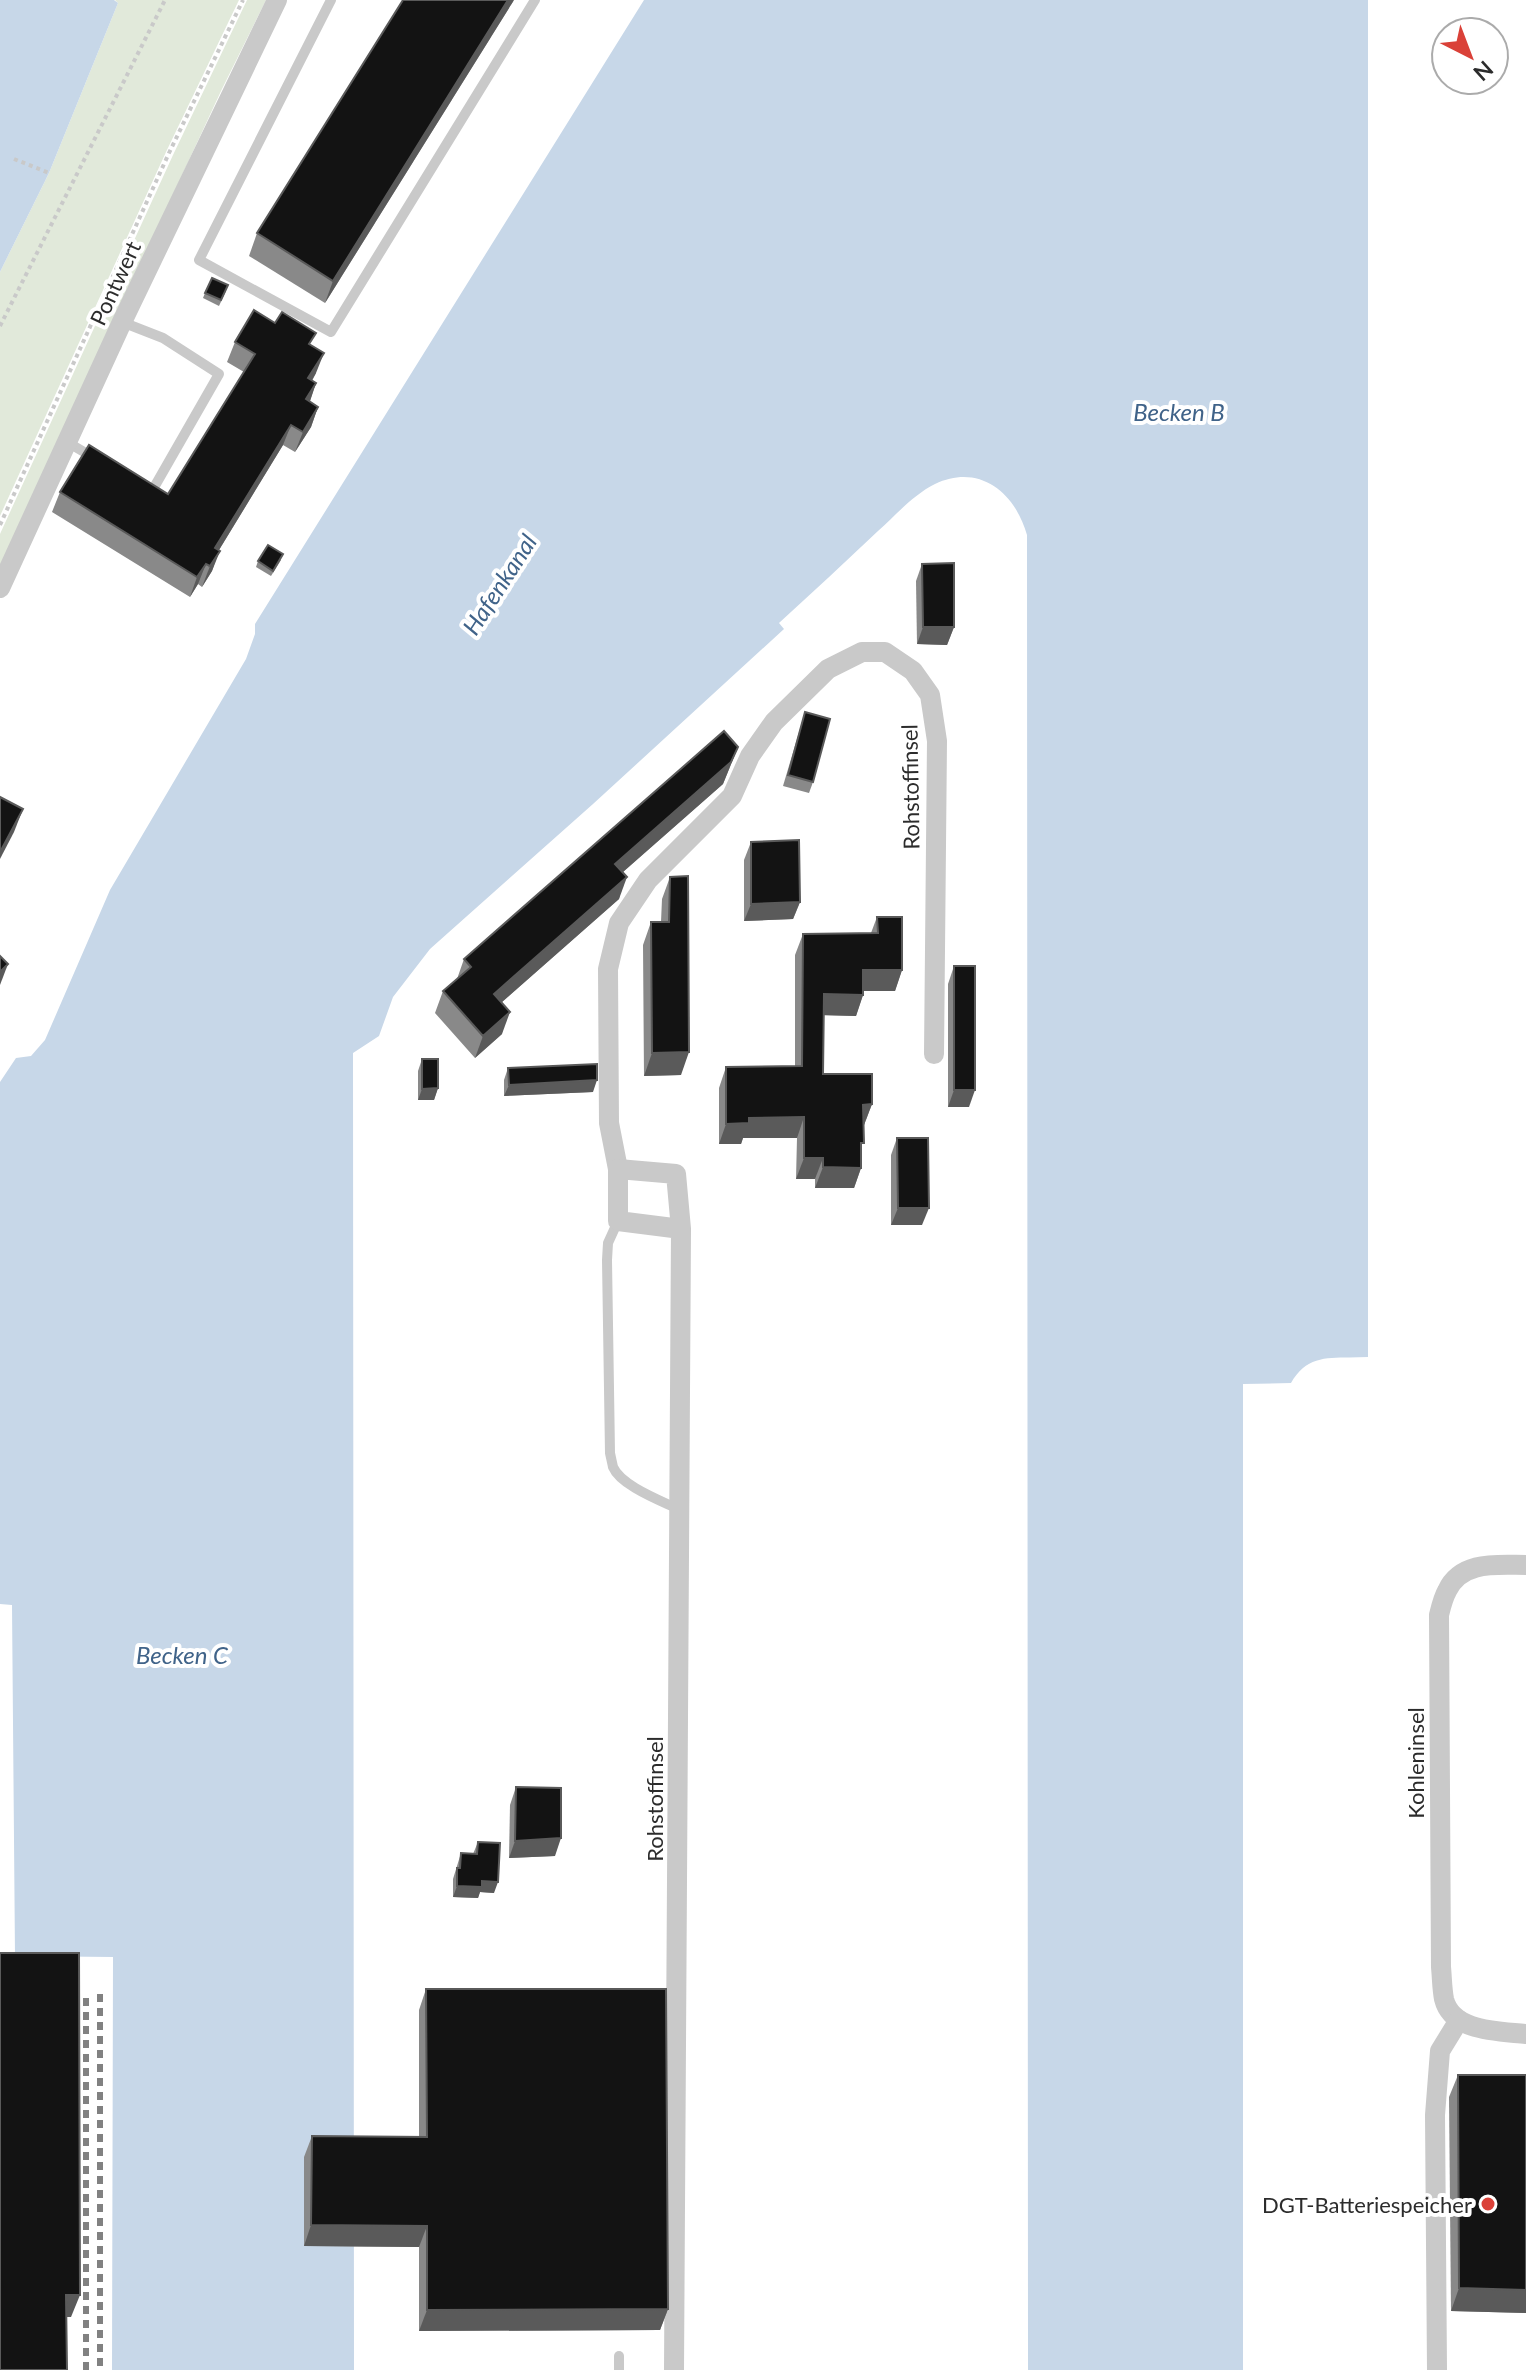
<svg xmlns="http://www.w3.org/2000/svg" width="1526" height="2370" font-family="Lato,sans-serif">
	<rect width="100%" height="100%" fill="#fff"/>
	<!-- green -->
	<g fill="#e1e9da">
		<polygon points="115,0 239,0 166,152 0,516 0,272 49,173 118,3"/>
		<polygon points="247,0 266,0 221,91 0,568 0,534 173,155"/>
	</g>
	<!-- water -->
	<g fill="#c7d7e8">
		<polygon points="0,0 114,0 118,3 49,173 0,272"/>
		<path d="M644,0H1368V1357C1335,1359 1309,1351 1291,1383L1243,1384V2370H1028L1027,535C1015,492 979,463 935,484C913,495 896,515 878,531C845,562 812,593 779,623L784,629L593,804L430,949L393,997L379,1036L353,1053L354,2370H112L113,1957L15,1956L12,1605L0,1604V1082L16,1058L31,1056L45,1040L110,890L246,659L255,634V624Z"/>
	</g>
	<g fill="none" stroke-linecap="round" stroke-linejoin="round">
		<!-- path -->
		<g stroke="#c9c9c9" stroke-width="4" stroke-dasharray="4 4" stroke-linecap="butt">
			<polyline points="14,159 49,173"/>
			<polyline points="0,326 165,0"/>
			<polyline points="0,525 169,153 243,0"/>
		</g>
		<!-- service -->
		<g stroke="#c9c9c9" stroke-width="10">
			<polyline points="331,0 199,260 331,332 535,0"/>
			<polyline points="122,322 163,338 219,374 152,491 145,487"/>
			<polyline points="67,442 96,459"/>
			<path d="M618,1221L608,1243L607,1260L610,1453C611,1458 612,1462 613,1467C621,1486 662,1501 680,1510"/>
			<polyline points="619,2370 619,2356"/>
		</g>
		<!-- minor -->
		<g stroke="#c9c9c9" stroke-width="20">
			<polyline points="0,588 122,322 277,0"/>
			<polyline points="618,1169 609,1123 608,969 619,923 648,880 732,796 750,756 774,722 828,669 862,652 885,652 913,671 930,695 937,741 934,1054"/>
			<path d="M1526,1565C1498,1565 1461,1560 1447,1591C1443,1598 1441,1607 1439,1615L1441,1967C1442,1977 1442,1989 1444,1999C1452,2032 1499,2031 1526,2034"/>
			<polyline points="674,2370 681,1229 676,1174 618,1169 618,1221 681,1229"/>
			<polyline points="1437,2370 1435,2115 1440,2051 1459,2020"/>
		</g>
		<!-- rail -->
		<g stroke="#818181" stroke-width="6" stroke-dasharray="8 6" stroke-linecap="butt">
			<polyline points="100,1994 100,2370"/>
			<polyline points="86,2370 86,1994"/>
		</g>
	</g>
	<!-- wall -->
	<g fill="#898989">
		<polygon points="514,0 325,303 249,256 257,233"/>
		<polygon points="226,291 219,306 203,298 205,293"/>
		<polygon points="235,342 311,345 316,373 312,381 316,383 310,401 318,407 311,427 295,452 283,445 219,550 212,571 202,587 198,584 190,597 52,512 60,492 168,494 244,372 227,362"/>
		<polygon points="281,560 271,576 256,567 258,561"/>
		<polygon points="922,564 954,627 947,645 917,644 916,581"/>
		<polygon points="805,712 813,782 809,793 783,786"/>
		<polygon points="738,747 723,784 623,872 619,899 502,1002 502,1034 475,1058 435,1013 443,991 457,979 464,959"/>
		<polygon points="751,842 800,902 793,919 744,921 744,860"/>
		<polygon points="670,877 681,1075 644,1076 643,945 651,922 661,922 662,899"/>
		<polygon points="877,917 902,970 895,991 863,991 863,995 856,1016 824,1015 823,1074 872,1104 864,1125 861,1150 861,1168 854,1188 815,1188 815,1179 796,1179 797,1138 743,1138 741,1144 719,1144 719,1088 726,1067 795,1066 795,955 803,934 871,933"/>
		<polygon points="954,966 969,1107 948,1107 948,984"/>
		<polygon points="422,1059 438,1088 434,1100 418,1100 418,1071"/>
		<polygon points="508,1068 593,1092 504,1096 504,1080"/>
		<polygon points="897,1138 922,1225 891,1225 891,1155"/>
		<polygon points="516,1787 555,1856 509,1858 510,1805"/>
		<polygon points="478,1842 494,1893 480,1892 478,1898 453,1897 453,1879 461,1853 473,1854"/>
		<polygon points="426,1989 668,2309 660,2330 419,2331 419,2247 304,2246 304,2157 312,2136 419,2137 419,2010"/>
		<polygon points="1458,2075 1526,2075 1526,2313 1451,2311 1449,2097"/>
	</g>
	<!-- shaded-wall -->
	<g fill="#5a5a5a">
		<polygon points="508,0 514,0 325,303 333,281"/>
		<polygon points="324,353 316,373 301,399 308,378"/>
		<polygon points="316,383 309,404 306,399"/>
		<polygon points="318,407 311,427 295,452 303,432"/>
		<polygon points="291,425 283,445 208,568 215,548"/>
		<polygon points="220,551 212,571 202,587 210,566"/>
		<polygon points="206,564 198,584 190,597 197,577"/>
		<polygon points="923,627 954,627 947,645 917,644"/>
		<polygon points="738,747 723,784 607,886 615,864"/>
		<polygon points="23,809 14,832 0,859 0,852"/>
		<polygon points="627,877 619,899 486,1016 494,994"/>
		<polygon points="800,902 793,919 744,921 751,904"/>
		<polygon points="8,964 0,985 0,972"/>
		<polygon points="863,970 902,970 895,991 856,991"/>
		<polygon points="824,994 863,995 856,1016 816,1015"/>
		<polygon points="510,1012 502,1034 475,1058 483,1036"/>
		<polygon points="689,1052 681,1075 644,1076 652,1053"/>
		<polygon points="597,1080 593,1092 504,1096 509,1085"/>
		<polygon points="438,1088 434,1100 418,1100 422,1089"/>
		<polygon points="954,1090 975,1090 969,1107 948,1107"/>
		<polygon points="872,1104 864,1125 863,1105"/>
		<polygon points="804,1117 797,1138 743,1138 741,1144 719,1144 726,1124 749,1118"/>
		<polygon points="804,1158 823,1158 815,1179 796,1179"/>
		<polygon points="823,1167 861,1168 854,1188 815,1188"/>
		<polygon points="898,1208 929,1208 922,1225 891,1225"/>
		<polygon points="561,1838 555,1856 509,1858 515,1841"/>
		<polygon points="482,1881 498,1882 494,1893 480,1892 478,1898 453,1897 457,1886"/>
		<polygon points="311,2225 427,2226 419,2247 304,2246"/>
		<polygon points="1459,2288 1526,2290 1526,2313 1451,2311"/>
		<polygon points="66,2295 80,2295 71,2317 58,2317"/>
		<polygon points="668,2309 660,2330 419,2331 427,2310"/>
	</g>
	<!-- building -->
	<g fill="#131313" stroke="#5a5a5a" stroke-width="2">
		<polygon points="403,0 508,0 333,281 257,233"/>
		<polygon points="212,278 228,285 221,300 205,293"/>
		<polygon points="254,310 275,323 282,312 316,333 309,344 324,353 308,378 316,383 306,399 318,407 303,432 291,425 215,548 220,551 210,566 206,564 197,577 60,492 89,445 168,494 255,354 235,342"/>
		<polygon points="268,545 283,554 273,571 258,561"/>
		<polygon points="954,563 954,627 923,627 922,564"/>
		<polygon points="805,712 830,719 813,782 788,775"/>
		<polygon points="724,731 738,747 731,762 615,864 627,877 494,994 510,1012 483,1036 443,991 471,967 464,959"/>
		<polygon points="0,797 23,809 0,852"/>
		<polygon points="799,840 800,902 751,904 751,842"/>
		<polygon points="688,876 689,1052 652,1053 651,922 669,922 670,877"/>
		<polygon points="877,917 902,917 902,970 863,970 863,995 824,994 823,1074 872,1074 872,1104 863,1105 864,1143 861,1143 861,1168 823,1167 823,1158 804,1158 804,1117 749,1118 749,1123 726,1124 726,1067 802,1066 803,934 878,933"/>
		<polygon points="0,956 8,964 0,972"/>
		<rect x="954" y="966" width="21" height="124"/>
		<polygon points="422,1059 438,1059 438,1088 422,1089"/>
		<polygon points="597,1064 597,1080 509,1085 508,1068"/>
		<polygon points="897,1138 928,1138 929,1208 898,1208"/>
		<polygon points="516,1787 561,1788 561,1838 515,1841"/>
		<polygon points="478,1842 500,1843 498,1882 482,1881 482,1887 457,1886 457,1868 460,1868 461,1853 477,1854"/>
		<polygon points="0,1953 79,1953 80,2295 66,2295 67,2370 0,2370"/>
		<polygon points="426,1989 666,1989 668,2309 427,2310 427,2226 311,2225 312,2136 427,2137"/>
		<polygon points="1458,2075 1526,2075 1526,2290 1459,2288"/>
	</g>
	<!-- markers -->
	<circle fill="#da4138" stroke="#fff" stroke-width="3" cx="1488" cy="2204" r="8"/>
	<g text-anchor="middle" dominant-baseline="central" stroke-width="8" stroke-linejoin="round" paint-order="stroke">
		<!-- street labels -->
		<g font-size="22" fill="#2c2c2c" stroke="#fff">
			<text transform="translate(115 283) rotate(-65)">Pontwert</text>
			<text transform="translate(910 787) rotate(-91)">Rohstoffinsel</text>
			<text transform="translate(1415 1763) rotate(-90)">Kohleninsel</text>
			<text transform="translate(654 1799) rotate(-90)">Rohstoffinsel</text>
		</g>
		<!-- poi labels -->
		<g font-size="22" fill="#2c2c2c" stroke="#fff" text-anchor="end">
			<text x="1472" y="2204">DGT-Batteriespeicher</text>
		</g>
		<!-- water labels -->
		<g font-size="24" font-style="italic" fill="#406389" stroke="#fff">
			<text x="1179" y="411">Becken B</text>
			<text transform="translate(499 584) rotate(-57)">Hafenkanal</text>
			<text x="182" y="1654">Becken C</text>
		</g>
	</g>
	<!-- north arrow -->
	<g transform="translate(1470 56) rotate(138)"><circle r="38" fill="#ffffff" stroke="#ababab" stroke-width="2"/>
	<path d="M0-6L14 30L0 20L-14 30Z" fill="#da4138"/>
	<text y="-12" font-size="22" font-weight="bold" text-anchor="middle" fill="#2c2c2c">N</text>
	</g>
</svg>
